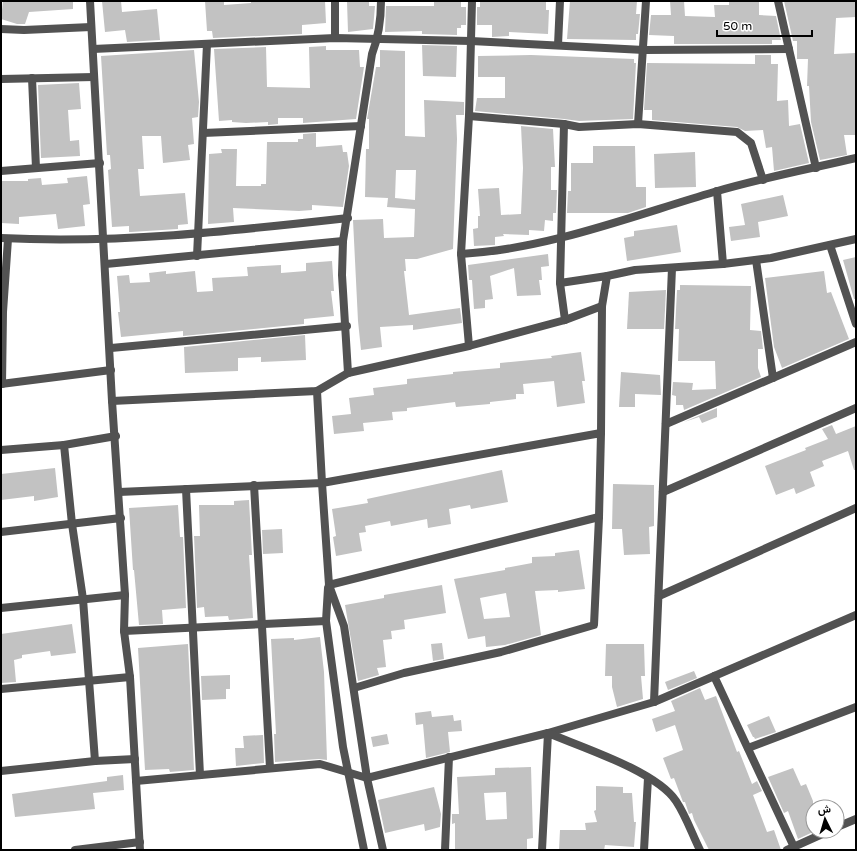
<svg xmlns="http://www.w3.org/2000/svg" width="857" height="851" font-family="'Varela Round',Vazirmatn,sans-serif">
	<rect width="100%" height="100%" fill="#fff"/>
	<!-- building -->
	<g fill="#c2c2c2" fill-rule="evenodd">
		<polygon points="3,1 73,1 73,9 29,12 25,24 17,24 1,19"/>
		<polygon points="102,1 121,1 122,12 157,9 160,40 127,42 125,30 105,32"/>
		<polygon points="205,1 224,1 224,5 251,3 251,1 325,1 326,23 302,25 302,34 213,38 212,31 207,31"/>
		<polygon points="347,1 369,1 369,6 375,6 373,29 348,32"/>
		<polygon points="434,1 461,1 461,7 466,7 466,25 461,25 461,28 457,28 457,35 422,34 422,31 385,32 386,6 434,6"/>
		<polygon points="480,1 546,1 546,10 549,10 548,34 509,32 509,36 492,37 492,25 477,25 477,7 480,7"/>
		<polygon points="570,1 637,1 636,14 640,14 638,34 636,34 636,40 567,39"/>
		<polygon points="670,1 684,1 685,16 715,17 714,5 729,5 729,1 759,1 759,15 776,16 781,40 772,40 772,44 674,44 674,36 649,35 651,15 671,15"/>
		<polygon points="784,1 856,1 856,17 836,18 834,54 856,53 856,135 844,135 847,155 820,160 811,122 809,86 807,86 808,59 797,59 797,41 793,41"/>
		<polygon points="422,45 457,46 456,77 423,76"/>
		<polygon points="326,46 326,50 359,50 360,67 364,67 356,119 303,123 303,118 278,118 278,124 268,125 268,122 246,123 232,122 232,120 219,121 214,49 266,47 267,87 310,88 309,47"/>
		<polygon points="194,50 199,102 198,117 192,118 194,144 188,145 190,160 163,163 161,136 142,136 144,169 138,169 140,196 185,193 188,224 178,225 178,229 131,232 129,232 129,226 112,227 108,170 111,169 110,155 107,155 101,56"/>
		<path d="M380,50L405,51V136L425,137L424,100L464,102V115H456L457,139L453,249L417,259H405L406,271H404L409,315L460,308L462,323L413,330V325L380,327L382,347L361,350L358,321L353,220L383,219L384,238L414,237L415,209L387,207L388,198L365,197L366,149H369V119H367L376,67H380ZM396,170H416L415,200L395,198Z"/>
		<polygon points="531,55 634,59 634,63 636,63 633,119 579,121 564,119 475,111 477,98 505,98 505,77 478,77 478,56"/>
		<polygon points="755,55 771,55 771,64 778,64 777,101 788,100 789,126 800,124 809,163 774,171 772,147 766,148 763,130 745,131 737,127 652,120 652,110 644,110 647,63 755,64"/>
		<polygon points="79,83 81,109 68,110 70,141 79,140 80,156 41,158 38,85"/>
		<polygon points="521,126 553,129 555,167 551,167 551,190 557,190 556,213 553,213 553,221 545,220 544,231 529,230 529,235 503,234 504,236 495,237 495,245 474,246 473,229 478,228 478,216 480,216 478,189 499,188 501,215 521,214 523,168"/>
		<polygon points="316,133 316,147 342,145 343,152 347,152 349,166 343,207 312,205 312,210 299,211 233,208 234,222 208,224 209,154 222,153 221,149 237,149 236,186 261,186 261,184 266,184 267,142 298,142 298,139 303,139 303,134"/>
		<polygon points="593,146 635,146 636,187 646,187 646,207 628,213 567,213 568,191 571,191 571,163 593,163"/>
		<polygon points="695,152 696,187 655,188 654,154"/>
		<polygon points="87,176 90,204 83,205 85,226 58,229 56,214 19,217 19,224 1,223 1,181 28,181 28,179 41,178 42,185 68,183 67,178"/>
		<polygon points="783,195 788,216 758,222 760,237 731,241 729,227 745,225 741,204"/>
		<polygon points="677,225 681,252 627,261 624,238 634,236 634,231"/>
		<polygon points="548,254 549,266 541,267 542,280 539,280 541,295 517,296 514,268 490,276 493,299 485,300 485,308 474,309 472,280 469,280 468,265"/>
		<polygon points="856,257 856,299 854,299 843,260"/>
		<polygon points="332,261 334,291 331,291 334,316 304,319 304,324 183,336 183,331 121,337 118,312 120,312 117,276 129,275 130,283 150,282 149,273 166,271 166,274 195,271 197,292 213,291 212,278 248,276 247,267 281,265 281,273 306,271 306,263"/>
		<polygon points="824,271 827,293 831,292 849,339 782,368 774,347 765,278"/>
		<polygon points="680,285 751,286 750,330 761,331 763,349 758,349 758,368 761,377 684,410 683,405 676,405 676,396 672,395 673,382 693,383 692,390 716,389 715,361 678,361 679,329 675,329 677,290 680,290"/>
		<polygon points="666,290 664,329 627,329 629,292"/>
		<polygon points="305,335 306,360 261,362 261,357 238,358 238,371 185,373 184,347"/>
		<polygon points="581,352 585,381 582,381 585,403 557,407 554,381 523,384 524,394 516,394 516,399 490,402 490,404 456,407 455,402 407,408 407,411 392,412 393,420 363,423 364,431 334,434 332,416 351,414 349,398 374,395 373,388 407,384 407,379 453,374 453,372 500,368 500,363 552,358 551,356"/>
		<polygon points="621,372 660,375 661,395 635,394 635,407 619,407"/>
		<polygon points="717,408 717,417 702,423 699,417 684,422"/>
		<polygon points="832,425 836,434 856,426 856,470 854,470 848,451 822,461 824,466 810,472 815,486 796,494 794,488 776,495 765,466 806,450 805,448 828,439 822,429"/>
		<polygon points="55,468 58,497 34,501 34,496 1,500 1,474"/>
		<polygon points="502,470 508,502 471,509 470,505 449,509 451,524 428,528 427,519 391,526 390,521 365,526 366,532 359,533 362,551 336,556 333,537 336,536 332,509 368,503 367,499"/>
		<polygon points="613,484 654,485 654,526 649,527 650,554 624,555 622,529 612,529"/>
		<polygon points="249,500 252,555 249,555 253,618 229,620 228,616 205,617 204,607 197,608 194,536 200,536 199,505 234,505 234,501"/>
		<polygon points="178,505 180,537 183,537 186,608 162,610 163,624 139,625 134,570 133,570 129,508"/>
		<polygon points="282,529 283,553 263,554 262,530"/>
		<path d="M579,550L585,589L558,592V590L535,591L541,635L505,645L486,647L485,636L468,639L454,579L505,570V568L532,563V557L555,556V553ZM506,593L510,617L484,619L480,598Z"/>
		<polygon points="442,585 446,613 404,620 405,629 391,631 392,639 383,640 386,667 377,668 379,675 358,681 345,605 384,598 384,595"/>
		<polygon points="72,624 76,653 51,656 50,651 22,655 22,658 14,660 16,682 1,683 1,634"/>
		<polygon points="320,637 324,672 327,760 319,759 275,762 274,734 276,734 271,639 294,638 294,640"/>
		<polygon points="442,643 444,659 433,661 431,644"/>
		<polygon points="188,644 194,770 170,772 169,769 145,770 138,648"/>
		<polygon points="606,644 644,644 645,676 641,676 643,699 617,707 612,687 612,676 605,676"/>
		<polygon points="694,671 697,678 668,690 665,682"/>
		<polygon points="230,675 230,689 226,689 226,699 202,700 201,676"/>
		<polygon points="700,688 705,700 716,696 737,752 739,751 752,784 757,781 762,791 753,795 767,832 774,830 781,850 709,850 694,820 692,813 689,814 685,802 683,802 674,778 671,779 663,758 683,750 675,725 656,732 652,719 675,711 671,701"/>
		<polygon points="431,711 432,717 453,715 454,721 461,720 462,731 448,732 450,752 426,758 423,724 416,725 415,713"/>
		<polygon points="769,716 776,732 755,739 754,737 753,737 747,725"/>
		<polygon points="387,734 389,744 373,747 371,737"/>
		<polygon points="263,735 264,763 236,766 235,748 244,748 243,736"/>
		<path d="M531,767L533,838L527,839V850H455V823L452,824V814H459L457,777L495,775V768ZM506,792L507,819L486,820L484,793Z"/>
		<polygon points="793,768 801,786 806,784 813,801 813,832 798,839 788,811 784,813 768,777"/>
		<polygon points="123,775 124,790 93,793 95,809 15,817 12,794 107,781 107,777"/>
		<polygon points="596,786 623,787 623,793 632,793 634,822 636,822 634,847 605,845 604,850 559,850 560,830 586,830 585,823 597,822 594,811 596,810"/>
		<polygon points="434,787 441,814 440,827 425,831 424,824 385,833 378,800"/>
	</g>
	<g fill="none" stroke-linecap="round" stroke-linejoin="round">
		<!-- minor -->
		<g stroke="#525252" stroke-width="8">
			<polyline points="90,1 112,401 125,595 124,631 130,677 140,850"/>
			<polyline points="335,1 335,38"/>
			<polyline points="778,1 816,168"/>
			<polyline points="1,29 24,30 91,27"/>
			<polyline points="558,45 560,1"/>
			<polyline points="93,49 335,38 471,41 644,50 789,49"/>
			<polyline points="32,78 36,168"/>
			<polyline points="1,79 94,77"/>
			<polyline points="469,116 564,124 579,127 638,124 737,132 751,143 763,180"/>
			<polyline points="638,124 646,1"/>
			<polyline points="203,133 361,126"/>
			<polyline points="1,171 100,163"/>
			<polyline points="717,191 723,264"/>
			<path d="M1,238C117,244 232,231 348,218"/>
			<polyline points="830,245 856,324"/>
			<path d="M461,254C548,249 632,216 714,192C761,178 809,169 856,158"/>
			<polyline points="197,256 207,44"/>
			<polyline points="756,260 773,378"/>
			<polyline points="106,264 343,241"/>
			<polyline points="560,283 607,276"/>
			<polyline points="565,320 602,306"/>
			<polyline points="469,346 461,254 469,116 472,1"/>
			<polyline points="111,348 347,326"/>
			<path d="M348,373L342,275L343,241L372,54C379,36 381,20 381,1"/>
			<polyline points="1,384 111,370"/>
			<polyline points="2,384 3,312 8,239"/>
			<polyline points="112,401 317,391 348,373 469,346 565,320 560,283 564,124"/>
			<polyline points="666,424 856,342"/>
			<polyline points="601,433 602,306 607,276 635,270 723,264 771,258 856,239"/>
			<polyline points="1,450 64,445"/>
			<polyline points="254,485 270,768"/>
			<polyline points="186,489 200,775"/>
			<polyline points="119,492 322,483 329,585 599,517 601,433 322,483 317,391"/>
			<polyline points="663,492 856,408"/>
			<polyline points="1,532 121,518"/>
			<polyline points="329,585 344,626 367,778 383,850"/>
			<polyline points="328,588 326,621 343,747 364,850"/>
			<polyline points="659,596 856,508"/>
			<polyline points="1,608 125,595"/>
			<polyline points="124,631 326,621"/>
			<polyline points="714,676 794,847"/>
			<polyline points="354,688 404,673 501,652 594,625 599,517"/>
			<polyline points="1,689 130,677"/>
			<polyline points="654,702 672,268"/>
			<polyline points="748,748 856,707"/>
			<polyline points="95,761 83,599 72,524 64,445 116,436"/>
			<polyline points="1,771 95,761 135,759"/>
			<polyline points="136,781 320,764 367,778 548,733 654,702 856,615"/>
			<polyline points="837,827 856,819"/>
			<polyline points="75,850 140,842"/>
			<polyline points="445,850 449,757"/>
			<path d="M542,850L548,733C581,747 656,771 676,801C686,816 692,834 700,850"/>
			<polyline points="644,850 648,778"/>
			<polyline points="787,850 829,831"/>
		</g>
	</g>
	<!-- border -->
	<rect width="857" height="851" fill="none" stroke="#000000" stroke-width="4"/>
	<!-- north arrow -->
	<g transform="translate(825 819) rotate(355)"><circle r="19" fill="#ffffff" stroke="#999999"/>
	<path d="M0-3L7 15L0 10L-7 15Z" fill="#000000"/>
	<text y="-6" font-size="11" font-weight="bold" text-anchor="middle" fill="#000000">ش</text>
	</g>
	<!-- scale -->
	<path d="M717 30v6h95v-6" fill="none" stroke="#000000" stroke-width="2"/>
	<text x="723" y="30" font-size="12" fill="#000000" stroke="#ffffff" stroke-width="3" paint-order="stroke">50 m</text>
</svg>
